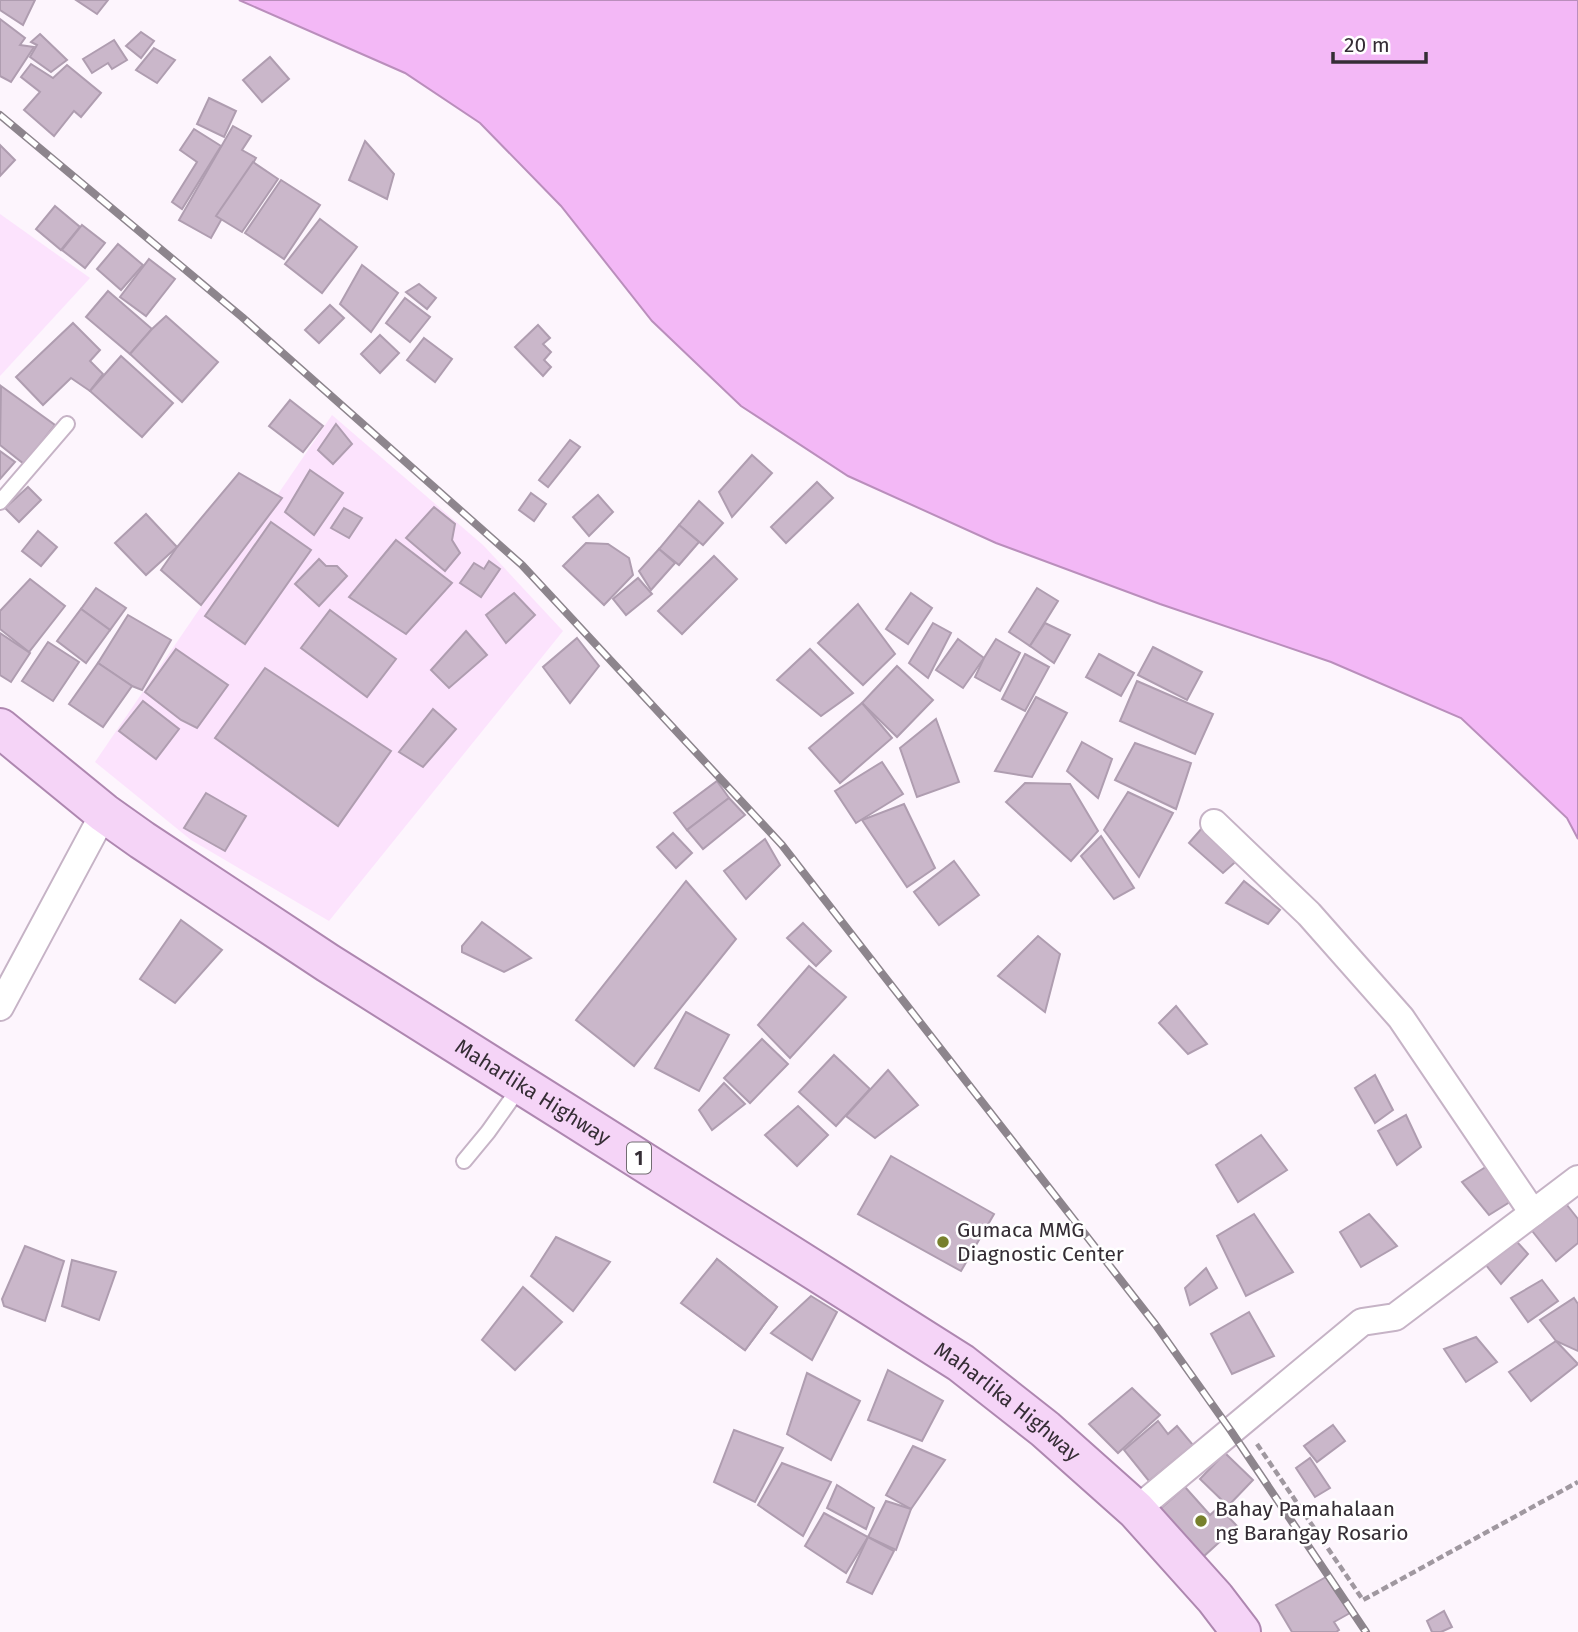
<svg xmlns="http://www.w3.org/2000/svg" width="1578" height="1632" font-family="'Fira Sans',sans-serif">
	<rect width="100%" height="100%" fill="#fdf5fd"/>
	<!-- built -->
	<g fill="#fce3fd">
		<polygon points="0,214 90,278 0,376"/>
		<polygon points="332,415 483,545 563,631 329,921 191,840 95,762"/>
	</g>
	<!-- water -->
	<polygon fill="#f3b8f6" stroke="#ba8ebc" stroke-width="2" points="239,0 1578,0 1578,839 1567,818 1461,718 1331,662 1160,604 996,543 848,476 741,406 652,321 561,206 480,123 405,73"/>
	<!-- building -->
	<g fill="#cab7ca" stroke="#af9db0" stroke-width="2">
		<polygon points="0,0 35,0 23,25 0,10"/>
		<polygon points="76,0 108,0 97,14"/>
		<polygon points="0,19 25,38 20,45 34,47 11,82 0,76"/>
		<polygon points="141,32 154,41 141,58 126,46"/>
		<polygon points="40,34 67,60 51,72 30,57 37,45 31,42"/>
		<polygon points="114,40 127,60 112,69 108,63 92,73 83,59"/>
		<polygon points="154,48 175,60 157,83 136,70"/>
		<polygon points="270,57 289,79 262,102 243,80"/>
		<polygon points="31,64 53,78 67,65 101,93 81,117 74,111 54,136 24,110 40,92 21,77"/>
		<polygon points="209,98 236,111 224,137 197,124"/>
		<polygon points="233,126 251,136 242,150 256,158 211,238 179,220"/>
		<polygon points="194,129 221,146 182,209 172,202 197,162 180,150"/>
		<polygon points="365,141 394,174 387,199 349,180"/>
		<polygon points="0,145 15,160 0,176"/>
		<polygon points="253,162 278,179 242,232 216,216"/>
		<polygon points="281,180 320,205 284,259 245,233"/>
		<polygon points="55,206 80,227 61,250 36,229"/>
		<polygon points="320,219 357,247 322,293 285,264"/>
		<polygon points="82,225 105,243 85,268 62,250"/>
		<polygon points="118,244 143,265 121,290 97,269"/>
		<polygon points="149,259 175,279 146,316 120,297"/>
		<polygon points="362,265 398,293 371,332 340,304"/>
		<polygon points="419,284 436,298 427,309 406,292"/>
		<polygon points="108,291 152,329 130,354 86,317"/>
		<polygon points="405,298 430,317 410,342 386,323"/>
		<polygon points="330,305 344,318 319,343 305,330"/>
		<polygon points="166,316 218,362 182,402 130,354 152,329"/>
		<polygon points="73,323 100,350 90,361 103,374 90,391 71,378 43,405 16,377"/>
		<polygon points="538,325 550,338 543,344 551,352 544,360 551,367 543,376 515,347"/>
		<polygon points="380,335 399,353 380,373 361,354"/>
		<polygon points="424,338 452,359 435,382 407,360"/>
		<polygon points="121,356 173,403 142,437 90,391"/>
		<polygon points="1,386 55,425 24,464 0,445"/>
		<polygon points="290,400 323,426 303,452 269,426"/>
		<polygon points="336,424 352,444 333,464 318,450"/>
		<polygon points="570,440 580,447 548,487 539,480"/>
		<polygon points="0,451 15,462 0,479"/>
		<polygon points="752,455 772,473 732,517 719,492"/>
		<polygon points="310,470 343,493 314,535 285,512"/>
		<polygon points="239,473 282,498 201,605 161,570 177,547"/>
		<polygon points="817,482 833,498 786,543 771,527"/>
		<polygon points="28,487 41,500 19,522 5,508"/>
		<polygon points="531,493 546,504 534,521 519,510"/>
		<polygon points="598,495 613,512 589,536 573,517"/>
		<polygon points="699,501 723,523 703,545 679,525"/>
		<polygon points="434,507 455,524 452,540 460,553 445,571 406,538"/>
		<polygon points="344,508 362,518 349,538 331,528"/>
		<polygon points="146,514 177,547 146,575 115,543"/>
		<polygon points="271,522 311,550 245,644 205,616"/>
		<polygon points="679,525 699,542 679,565 659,549"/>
		<polygon points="38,531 57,547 41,566 22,551"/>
		<polygon points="396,540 452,583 406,634 349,597"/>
		<polygon points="586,543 608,544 629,558 633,575 604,605 563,566"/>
		<polygon points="659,549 675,563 651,590 639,571"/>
		<polygon points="714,556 737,579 682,634 658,611"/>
		<polygon points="319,559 326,566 337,566 347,576 319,606 295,584"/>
		<polygon points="489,561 500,569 481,597 460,583 474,563 484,569"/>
		<polygon points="638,578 652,594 626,615 613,599"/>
		<polygon points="30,579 65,606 29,652 0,629 0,611"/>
		<polygon points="96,588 126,608 110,630 81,609"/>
		<polygon points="1037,588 1058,601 1030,646 1009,632"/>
		<polygon points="514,593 535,615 506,643 486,615"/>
		<polygon points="911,593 932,608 908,644 886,629"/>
		<polygon points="858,604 895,654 863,685 818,643"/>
		<polygon points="81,609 110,630 86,663 57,641"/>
		<polygon points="330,610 396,659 367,697 301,648"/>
		<polygon points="128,615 171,640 142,690 132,686 98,663"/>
		<polygon points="933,623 951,633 928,678 909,663"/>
		<polygon points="1045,623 1070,635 1054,663 1030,646"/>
		<polygon points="466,631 487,655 449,688 431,670"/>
		<polygon points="0,633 30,653 11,682 0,675"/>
		<polygon points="577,638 599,666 570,703 543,667"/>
		<polygon points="958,639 984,658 963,688 936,670"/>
		<polygon points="996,639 1020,653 1000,691 975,677 984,658"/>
		<polygon points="48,642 79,662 53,701 22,681"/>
		<polygon points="1153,647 1202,672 1187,700 1138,675"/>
		<polygon points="176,649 228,685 197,728 181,720 145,692"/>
		<polygon points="810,649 853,693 821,716 777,680"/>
		<polygon points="1025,654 1049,667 1025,711 1002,699"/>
		<polygon points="1099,654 1134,673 1121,696 1086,677"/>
		<polygon points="98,663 132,686 103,727 69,704"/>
		<polygon points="897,666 933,700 897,737 862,703"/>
		<polygon points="265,668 391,751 338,826 215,738"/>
		<polygon points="1137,681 1213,714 1195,754 1120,721"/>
		<polygon points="1036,697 1067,713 1032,777 995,771"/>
		<polygon points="143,701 179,729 156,759 119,731"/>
		<polygon points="862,703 892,738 840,783 809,748"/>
		<polygon points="433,709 456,729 423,767 399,752"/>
		<polygon points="936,719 959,782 917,797 900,748"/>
		<polygon points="1082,742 1112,759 1098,798 1067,771"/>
		<polygon points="1135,743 1191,763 1176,809 1115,780"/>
		<polygon points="882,762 903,794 856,823 835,791"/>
		<polygon points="717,781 729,798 687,830 674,813"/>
		<polygon points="1025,783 1070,784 1098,831 1071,861 1006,802"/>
		<polygon points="1128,792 1173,813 1139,877 1104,830"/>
		<polygon points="206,793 246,816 225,851 184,828"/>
		<polygon points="729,798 745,815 703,849 687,830"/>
		<polygon points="904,804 935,868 907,887 862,820"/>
		<polygon points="1209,820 1242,856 1223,873 1189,843"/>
		<polygon points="673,833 692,853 676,868 657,847"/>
		<polygon points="1101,836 1134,888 1114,899 1081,856"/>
		<polygon points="765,839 780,865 746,899 724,871"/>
		<polygon points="954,861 979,895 939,925 914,892"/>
		<polygon points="686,881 736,939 634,1066 576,1020"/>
		<polygon points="1244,881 1280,910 1268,924 1226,903"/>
		<polygon points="181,920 222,950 175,1003 140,979"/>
		<polygon points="482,922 531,958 504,972 462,952 462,946"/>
		<polygon points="803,923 831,951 816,966 787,938"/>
		<polygon points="1038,936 1060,954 1045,1012 998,976"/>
		<polygon points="809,966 846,997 790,1058 758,1025"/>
		<polygon points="1176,1006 1207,1044 1188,1054 1159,1023"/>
		<polygon points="686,1012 729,1035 699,1091 655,1068"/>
		<polygon points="762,1039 788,1064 750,1103 724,1078"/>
		<polygon points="834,1055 870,1089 836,1126 799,1092"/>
		<polygon points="888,1070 918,1105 875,1138 846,1116"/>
		<polygon points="1375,1075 1393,1110 1375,1123 1355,1088"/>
		<polygon points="724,1083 745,1104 712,1130 699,1110"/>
		<polygon points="798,1106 828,1135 797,1166 765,1135"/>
		<polygon points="1406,1115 1421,1147 1397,1165 1378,1131"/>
		<polygon points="1261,1135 1287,1170 1238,1202 1216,1165"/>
		<polygon points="891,1156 994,1214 961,1271 858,1214"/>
		<polygon points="1492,1163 1521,1195 1489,1215 1462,1182"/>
		<polygon points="1563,1200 1578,1219 1578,1243 1556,1261 1529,1227"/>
		<polygon points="1254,1214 1293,1272 1246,1296 1217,1236"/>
		<polygon points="1369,1214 1397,1246 1361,1267 1340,1232"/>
		<polygon points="1508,1232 1528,1254 1501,1284 1478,1255"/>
		<polygon points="556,1237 610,1262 573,1311 531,1276"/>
		<polygon points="25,1246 64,1261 45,1321 4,1306 2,1299"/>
		<polygon points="717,1259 777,1307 745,1350 686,1306"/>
		<polygon points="717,1259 777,1307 745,1350 681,1303"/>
		<polygon points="72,1260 116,1272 99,1320 62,1306"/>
		<polygon points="1206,1268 1217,1288 1190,1305 1185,1288"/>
		<polygon points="1542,1280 1558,1301 1528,1322 1511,1298"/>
		<polygon points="523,1287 562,1322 515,1370 482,1340"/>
		<polygon points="811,1296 837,1312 812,1360 771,1333"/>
		<polygon points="1574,1298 1578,1304 1578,1351 1556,1341 1540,1320"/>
		<polygon points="1249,1312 1274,1356 1232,1374 1211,1334"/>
		<polygon points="1476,1337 1497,1362 1466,1382 1444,1349"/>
		<polygon points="1556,1341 1578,1364 1531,1401 1509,1372"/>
		<polygon points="888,1370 943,1401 922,1441 868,1420"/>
		<polygon points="807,1373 860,1401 831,1460 787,1434"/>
		<polygon points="1132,1388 1160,1415 1118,1453 1089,1424"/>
		<polygon points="1158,1421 1168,1434 1177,1426 1193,1445 1149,1481 1124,1450"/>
		<polygon points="1333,1425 1345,1441 1317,1462 1304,1446"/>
		<polygon points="734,1430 783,1448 755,1502 714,1482"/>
		<polygon points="913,1446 945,1460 911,1509 886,1495"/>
		<polygon points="1225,1453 1253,1480 1228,1506 1200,1479"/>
		<polygon points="1310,1458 1330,1488 1315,1497 1296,1468"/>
		<polygon points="782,1463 831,1482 803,1536 758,1505"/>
		<polygon points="837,1485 874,1508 866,1529 827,1508"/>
		<polygon points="1185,1487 1210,1515 1219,1507 1237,1526 1203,1557 1160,1509"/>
		<polygon points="886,1501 911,1509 896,1550 868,1537"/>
		<polygon points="824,1513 868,1537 846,1573 805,1546"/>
		<polygon points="868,1537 894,1551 872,1594 847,1582"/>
		<polygon points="1326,1577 1350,1613 1334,1622 1339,1630 1336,1632 1292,1632 1276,1605"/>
		<polygon points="1444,1611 1452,1627 1441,1632 1432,1632 1427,1621"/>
	</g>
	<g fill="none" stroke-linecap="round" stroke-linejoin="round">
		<!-- lane casing -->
		<g stroke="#c6b3c6" stroke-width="18">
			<g id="lane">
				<polyline points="0,502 67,424"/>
				<polyline points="464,1161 488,1132 520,1087"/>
			</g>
		</g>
		<!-- street casing -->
		<g stroke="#c6b3c6" stroke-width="30">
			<g id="street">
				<polyline points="1214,823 1309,914 1401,1018 1533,1213"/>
				<polyline points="0,1007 104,813"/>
				<polyline points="1136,1510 1362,1322 1395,1317 1578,1179"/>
			</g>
		</g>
		<!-- primary casing -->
		<g stroke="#ae87b0" stroke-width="42">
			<g id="primary">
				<path id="s1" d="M0,728L104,813L142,840L328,963L563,1111L961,1363L1045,1429L1136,1510L1215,1598L1241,1632"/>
			</g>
		</g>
		<!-- path -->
		<polyline stroke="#a098a0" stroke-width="4.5" stroke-dasharray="7 3.5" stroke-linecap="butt" points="1257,1444 1363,1600 1578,1482"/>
		<!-- lane -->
		<use href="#lane" stroke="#fff" stroke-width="14"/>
		<!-- street -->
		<use href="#street" stroke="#fff" stroke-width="26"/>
		<!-- primary -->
		<use href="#primary" stroke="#f5d4f7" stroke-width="38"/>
		<!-- rail casing -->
		<g stroke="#8d858d" stroke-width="8">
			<polyline id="rail" points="0,115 242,317 522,565 782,845 1155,1324 1231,1431 1366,1632"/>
		</g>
		<!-- rail -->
		<use href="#rail" stroke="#fff" stroke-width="5" stroke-dasharray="16" stroke-linecap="butt"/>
	</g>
	<!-- markers -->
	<g fill="#77802c" stroke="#fff" stroke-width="2.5">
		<circle cx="943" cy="1242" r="7"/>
		<circle cx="1201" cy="1521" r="7"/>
	</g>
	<g text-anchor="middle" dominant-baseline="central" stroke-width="5" stroke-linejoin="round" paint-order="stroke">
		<!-- shield labels -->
		<rect fill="#fff" stroke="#726c72" stroke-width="2" x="627" y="1142.5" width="24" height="31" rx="5"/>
		<g font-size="19" font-weight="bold" fill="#352d35">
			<text x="639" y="1158">1</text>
		</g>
		<!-- street labels -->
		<g font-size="21" fill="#352d35" stroke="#fff">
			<text stroke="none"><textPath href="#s1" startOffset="646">Maharlika Highway</textPath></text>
			<text stroke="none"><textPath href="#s1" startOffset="1213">Maharlika Highway</textPath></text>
		</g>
		<!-- poi labels -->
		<g font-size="21" fill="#352d35" stroke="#fff" text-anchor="start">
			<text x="957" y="1230">Gumaca MMG<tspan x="957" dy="24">Diagnostic Center</tspan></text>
			<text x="1215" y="1509">Bahay Pamahalaan<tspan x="1215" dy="24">ng Barangay Rosario</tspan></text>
		</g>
	</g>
	<!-- scale -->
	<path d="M1333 52v10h93v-10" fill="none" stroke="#352d35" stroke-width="3.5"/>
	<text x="1344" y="52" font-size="21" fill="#352d35" stroke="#ffffff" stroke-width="5" paint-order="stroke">20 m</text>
</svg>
